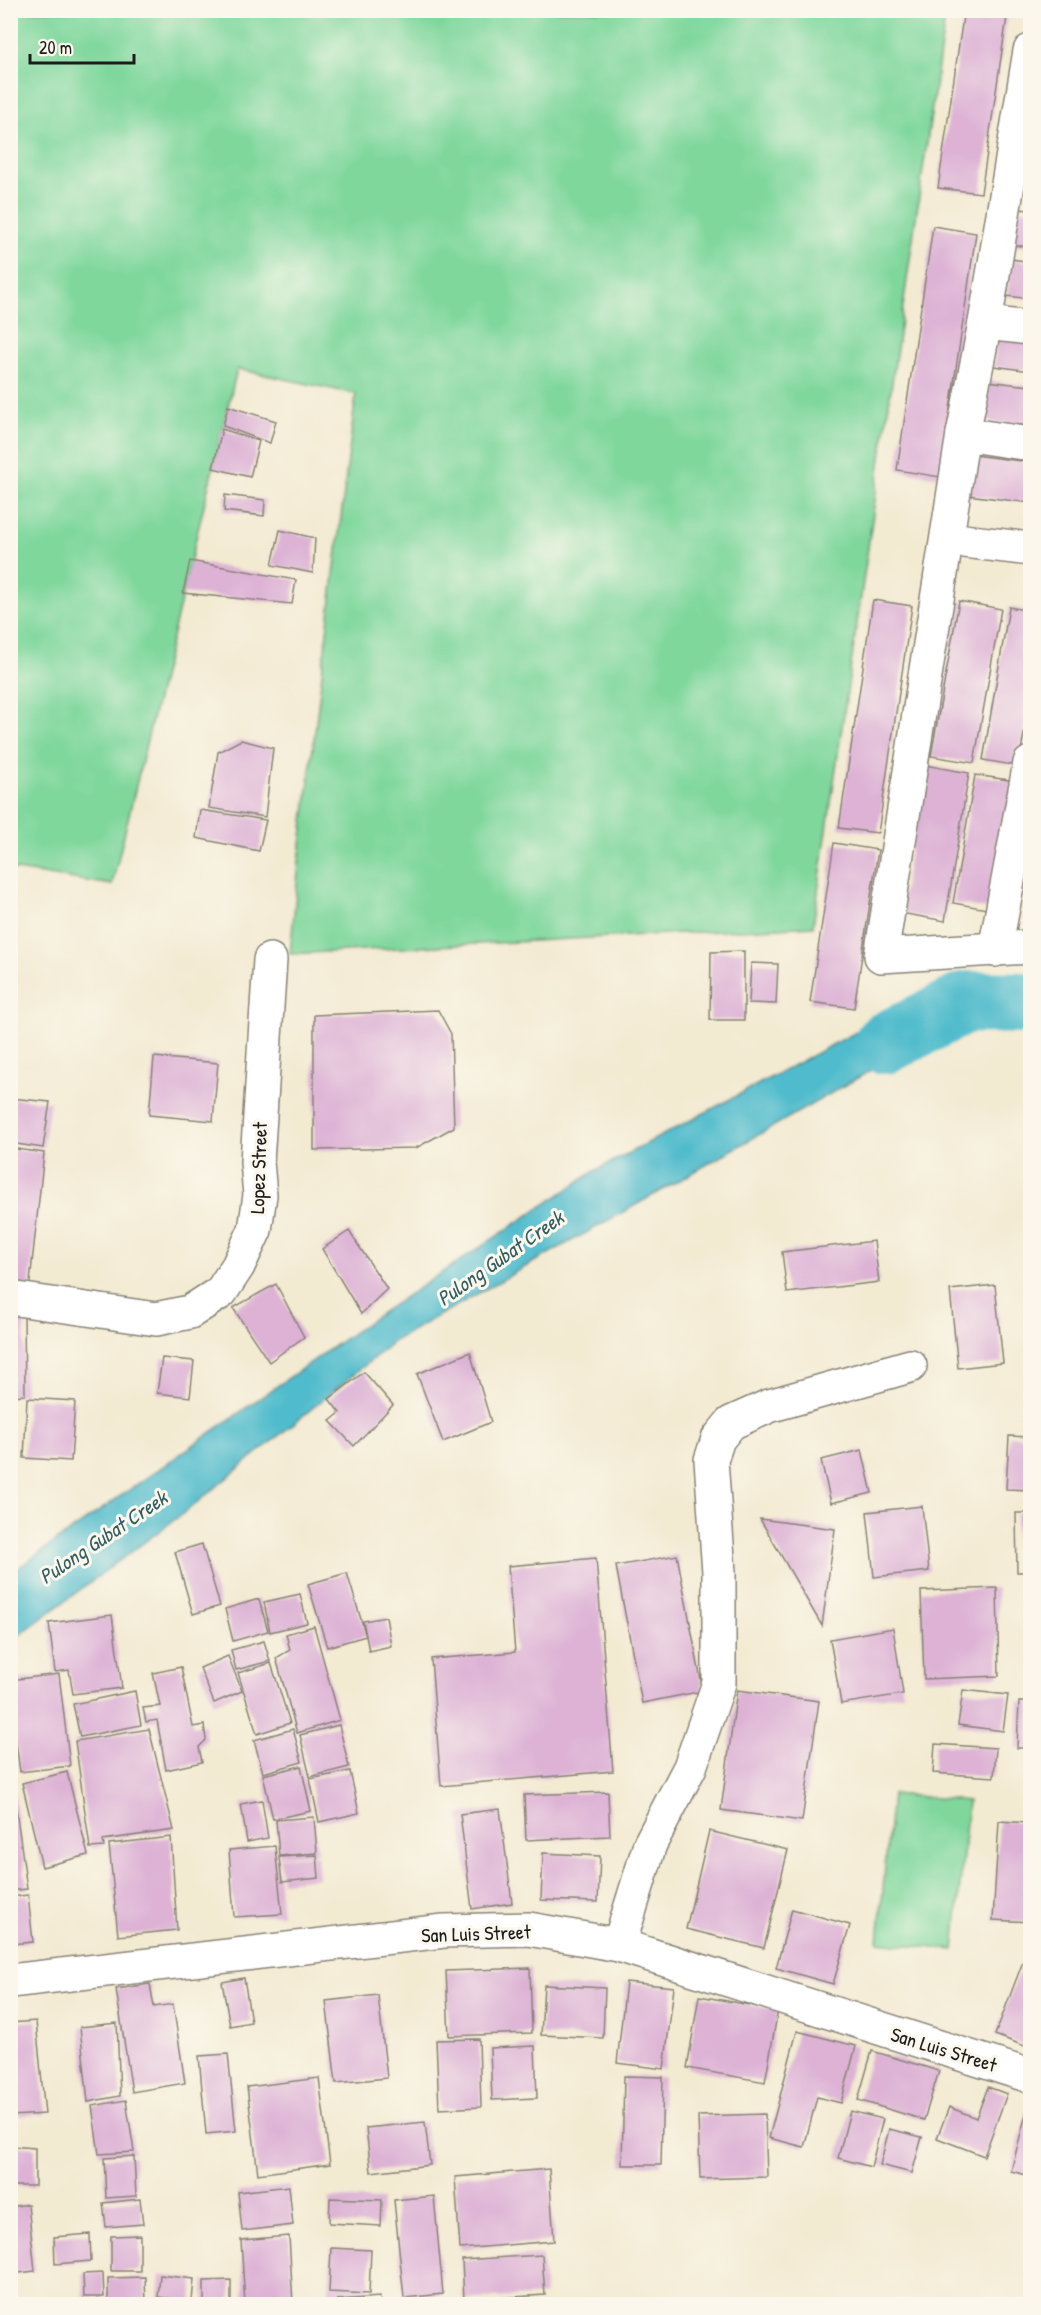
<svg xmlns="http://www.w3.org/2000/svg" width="1041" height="2315" font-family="'Patrick Hand',sans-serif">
	<rect width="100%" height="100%" fill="#fbf7ec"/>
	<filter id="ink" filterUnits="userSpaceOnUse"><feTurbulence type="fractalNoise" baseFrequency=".0167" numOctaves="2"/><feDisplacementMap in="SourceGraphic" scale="12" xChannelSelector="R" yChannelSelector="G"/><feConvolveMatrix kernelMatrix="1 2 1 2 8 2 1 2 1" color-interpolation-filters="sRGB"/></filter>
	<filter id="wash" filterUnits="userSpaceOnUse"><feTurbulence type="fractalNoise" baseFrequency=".008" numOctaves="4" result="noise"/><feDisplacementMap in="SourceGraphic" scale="24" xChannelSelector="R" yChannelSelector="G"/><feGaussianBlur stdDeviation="1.35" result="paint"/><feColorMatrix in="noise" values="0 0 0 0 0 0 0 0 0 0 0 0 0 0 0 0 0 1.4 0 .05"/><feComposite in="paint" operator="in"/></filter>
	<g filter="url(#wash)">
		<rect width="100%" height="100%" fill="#f3ead2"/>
		<!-- green -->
		<g fill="#7fd79c" stroke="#4e7a5c" stroke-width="1.5">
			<polygon points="10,11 946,11 813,926 290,954 299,862 356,394 237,369 112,885 11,869"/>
			<polygon points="892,1794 968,1801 954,1950 878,1942"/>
		</g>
		<!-- water -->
		<polygon fill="#50bbcc" stroke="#366c74" stroke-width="1.5" points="1030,998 1030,1019 976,1010 673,1184 397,1339 189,1509 11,1641 11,1573 381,1313 595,1171 892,1013"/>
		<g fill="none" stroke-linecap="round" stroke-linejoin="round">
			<!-- river -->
			<polyline stroke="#50bbcc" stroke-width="62" points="885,1043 967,1002 1030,1003"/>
		</g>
		<g id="blocks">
			<!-- building -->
			<g fill="#ddb2d5">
				<polygon points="964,10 1008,10 981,193 938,188"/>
				<polygon points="1017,209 1030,210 1030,247 1013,245"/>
				<polygon points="933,226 976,233 940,477 897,470"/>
				<polygon points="1012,259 1030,262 1030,299 1007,296"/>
				<polygon points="998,333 1030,337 1030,371 994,366"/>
				<polygon points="987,381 1030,386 1030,426 983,421"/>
				<polygon points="228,406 276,421 270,443 223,426"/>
				<polygon points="222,429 259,441 250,477 213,468"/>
				<polygon points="973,455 1030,462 1030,503 968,495"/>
				<polygon points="225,495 265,500 264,516 224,511"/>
				<polygon points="280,530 315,538 313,573 272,565"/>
				<polygon points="190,561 296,580 292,604 183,593"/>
				<polygon points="873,600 912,606 878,833 839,828"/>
				<polygon points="959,601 1001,609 974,763 931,756"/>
				<polygon points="1009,607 1030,611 1030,703 1018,766 983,760"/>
				<polygon points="241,740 273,748 265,817 209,808 218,752"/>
				<polygon points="925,765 969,773 945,921 900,913"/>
				<polygon points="975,775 1015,781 992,910 953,903"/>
				<polygon points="200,810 266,820 259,851 196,838"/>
				<polygon points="834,843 878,850 854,1008 810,1002"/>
				<polygon points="744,951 744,1020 710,1020 711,952"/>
				<polygon points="751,963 778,964 776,1004 749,1003"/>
				<polygon points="438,1010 451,1034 454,1127 416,1148 314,1150 314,1015"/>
				<polygon points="154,1057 218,1063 213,1121 149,1115"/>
				<polygon points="10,1098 50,1102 43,1148 10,1143"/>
				<polygon points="10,1148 44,1153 29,1291 10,1288"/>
				<polygon points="349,1231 387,1289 361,1314 322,1249"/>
				<polygon points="874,1241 879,1282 787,1293 782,1252"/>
				<polygon points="276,1284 304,1337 269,1362 233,1308"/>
				<polygon points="995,1285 1003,1363 958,1368 950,1290"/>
				<polygon points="10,1313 24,1314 25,1395 10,1396"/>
				<polygon points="470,1352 491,1422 443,1442 417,1374"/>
				<polygon points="162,1358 194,1361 190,1397 157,1393"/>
				<polygon points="364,1372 393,1405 354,1446 330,1421 340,1413 329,1399"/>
				<polygon points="27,1398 75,1401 71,1461 24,1458"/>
				<polygon points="1009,1436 1030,1437 1030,1490 1006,1489"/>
				<polygon points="862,1450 872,1493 831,1503 821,1460"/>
				<polygon points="922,1506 929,1571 874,1577 867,1512"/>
				<polygon points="1016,1513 1030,1513 1030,1572 1017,1572"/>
				<polygon points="760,1519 835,1529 822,1626"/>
				<polygon points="202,1544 220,1606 193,1614 175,1552"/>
				<polygon points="677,1555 703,1691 642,1703 616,1566"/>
				<polygon points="596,1558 613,1771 441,1786 431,1659 515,1652 508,1566"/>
				<polygon points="347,1573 366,1636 327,1647 308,1584"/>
				<polygon points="997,1588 999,1676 924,1679 921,1591"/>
				<polygon points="300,1594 307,1623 270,1632 264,1602"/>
				<polygon points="259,1599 268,1631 233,1641 225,1609"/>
				<polygon points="112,1615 122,1688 73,1694 69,1670 55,1672 49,1623"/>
				<polygon points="386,1617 391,1646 369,1651 363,1621"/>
				<polygon points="314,1626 340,1720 297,1733 276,1658 290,1650 286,1634"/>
				<polygon points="893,1628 903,1694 841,1704 830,1639"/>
				<polygon points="264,1641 270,1661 236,1670 231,1650"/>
				<polygon points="228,1656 242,1691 214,1703 200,1668"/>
				<polygon points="271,1663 290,1723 257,1734 238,1673"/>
				<polygon points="181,1667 193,1727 204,1725 206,1740 199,1747 202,1762 166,1770 157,1720 146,1722 143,1708 160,1706 153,1673"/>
				<polygon points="59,1674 70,1766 20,1772 10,1697 10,1680"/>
				<polygon points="737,1690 819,1701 802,1821 721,1810"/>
				<polygon points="963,1690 1008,1695 1003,1731 958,1725"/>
				<polygon points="135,1691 141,1725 80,1737 73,1704"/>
				<polygon points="1019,1702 1030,1702 1030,1748 1017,1748"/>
				<polygon points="339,1725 349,1767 310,1777 300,1735"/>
				<polygon points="149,1729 174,1830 103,1840 104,1847 90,1848 75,1741"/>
				<polygon points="293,1729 302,1762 263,1773 254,1740"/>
				<polygon points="935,1744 996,1748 994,1777 933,1773"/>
				<polygon points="10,1764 27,1889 10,1891"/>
				<polygon points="301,1766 311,1811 273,1819 263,1775"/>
				<polygon points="350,1771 359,1813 319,1822 310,1779"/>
				<polygon points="67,1772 88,1855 42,1867 22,1783"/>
				<polygon points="608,1792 610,1836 526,1840 524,1795"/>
				<polygon points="262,1800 268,1838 247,1842 241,1804"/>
				<polygon points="500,1809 512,1903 472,1909 460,1814"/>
				<polygon points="314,1817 317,1853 279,1856 276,1820"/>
				<polygon points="999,1821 1030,1823 1030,1922 993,1920"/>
				<polygon points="709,1831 788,1850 764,1948 686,1929"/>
				<polygon points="171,1837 177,1930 118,1936 109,1844"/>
				<polygon points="275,1846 282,1914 234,1917 229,1850"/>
				<polygon points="543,1853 600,1856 598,1902 541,1900"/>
				<polygon points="317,1855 319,1878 282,1882 279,1857"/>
				<polygon points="28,1895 33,1942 10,1944 10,1897"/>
				<polygon points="792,1909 850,1925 833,1984 776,1968"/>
				<polygon points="1027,1951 1030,1952 1030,2048 995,2035"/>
				<polygon points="530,1968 532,2033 449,2036 446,1971"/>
				<polygon points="244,1978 251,2022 230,2026 222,1982"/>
				<polygon points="626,1982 674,1987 664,2069 617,2063"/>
				<polygon points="150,1984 154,2007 173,2004 185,2083 132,2092 116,1989"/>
				<polygon points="544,1985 605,1988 603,2038 541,2035"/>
				<polygon points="378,1995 387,2078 336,2083 326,2001"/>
				<polygon points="699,1996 778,2010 765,2082 687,2068"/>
				<polygon points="36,2021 45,2114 10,2116 10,2023"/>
				<polygon points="117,2023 120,2096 88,2102 80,2027"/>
				<polygon points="797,2031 856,2046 841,2103 817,2097 804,2147 769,2138"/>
				<polygon points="479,2039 481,2107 439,2109 436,2040"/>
				<polygon points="535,2046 537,2098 492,2100 490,2048"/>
				<polygon points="872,2051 939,2071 924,2120 858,2100"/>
				<polygon points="228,2054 236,2131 206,2134 199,2056"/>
				<polygon points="624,2076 663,2077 661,2165 622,2165"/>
				<polygon points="319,2078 330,2164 258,2174 247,2087"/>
				<polygon points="988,2087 1007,2094 984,2156 937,2138 949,2107 976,2118"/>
				<polygon points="126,2100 134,2152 99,2154 92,2106"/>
				<polygon points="1028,2106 1030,2107 1030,2176 1011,2171"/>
				<polygon points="850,2111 883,2119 871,2167 838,2158"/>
				<polygon points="765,2114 767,2177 700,2179 698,2116"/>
				<polygon points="425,2122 430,2165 371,2172 366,2128"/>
				<polygon points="889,2129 922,2137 912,2173 880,2165"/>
				<polygon points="10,2146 35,2148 35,2186 10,2186"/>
				<polygon points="134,2156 136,2196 106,2198 104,2158"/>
				<polygon points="549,2169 554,2241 460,2249 455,2177"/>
				<polygon points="289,2186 293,2225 242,2231 238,2192"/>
				<polygon points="434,2196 443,2294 404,2298 394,2200"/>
				<polygon points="330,2198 382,2200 381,2226 329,2223"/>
				<polygon points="140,2199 143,2224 106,2227 103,2203"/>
				<polygon points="28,2204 35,2271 10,2274 10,2207"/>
				<polygon points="90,2234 91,2261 55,2264 54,2237"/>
				<polygon points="140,2235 140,2271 111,2271 111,2236"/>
				<polygon points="289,2236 293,2304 245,2304 241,2240"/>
				<polygon points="331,2248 371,2250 369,2294 329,2292"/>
				<polygon points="542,2255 545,2295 464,2300 462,2260"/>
				<polygon points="103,2273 104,2297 84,2297 83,2274"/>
				<polygon points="160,2275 194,2279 192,2301 158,2297"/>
				<polygon points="145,2277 146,2304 108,2304 108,2278"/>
				<polygon points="231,2280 231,2304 204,2304 204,2281"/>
				<polygon points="380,2297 381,2304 337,2304 337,2300"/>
			</g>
		</g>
	</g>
	<g filter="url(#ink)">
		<use href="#blocks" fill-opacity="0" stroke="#888377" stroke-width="1.5"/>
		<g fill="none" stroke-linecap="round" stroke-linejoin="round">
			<!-- minor casing -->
			<g stroke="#888377" stroke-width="36">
				<g id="minor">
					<polyline points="1030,51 985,323 963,434 881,956 1030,947"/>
					<polyline points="985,323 1030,328"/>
					<polyline points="963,434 1030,444"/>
					<polyline points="947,539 1030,549"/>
					<polyline points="995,950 1030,763"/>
					<polyline points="10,1298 156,1319 190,1312 221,1292 238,1266 255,1230 260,1195 257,1162 270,960"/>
					<polyline points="619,1945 650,1844 690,1767 719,1683 719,1572 711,1460 718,1439 731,1423 769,1406 910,1366"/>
				</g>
			</g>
			<!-- tertiary casing -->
			<g stroke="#888377" stroke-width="36">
				<polyline id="tertiary" points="10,1981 444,1931 529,1929 619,1945 1030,2076"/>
			</g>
			<!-- minor -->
			<use href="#minor" stroke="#fff" stroke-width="33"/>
			<!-- tertiary -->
			<use href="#tertiary" stroke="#fff" stroke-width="33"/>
		</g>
	</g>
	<g text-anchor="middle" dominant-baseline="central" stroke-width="6" stroke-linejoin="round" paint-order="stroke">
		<!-- street labels -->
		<g font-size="20" fill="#1c1c1c" stroke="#fbf7ec">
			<text transform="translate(258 1168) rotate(-88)">Lopez Street</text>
			<text transform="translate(476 1933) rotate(-2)">San Luis Street</text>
			<text transform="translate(944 2049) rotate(17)">San Luis Street</text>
		</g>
		<!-- water labels -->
		<g font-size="21" font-style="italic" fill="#315c62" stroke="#fbf7ec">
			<text transform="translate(500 1258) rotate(-35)">Pulong Gubat Creek</text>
			<text transform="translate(103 1537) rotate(-34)">Pulong Gubat Creek</text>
		</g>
	</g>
	<!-- margin -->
	<rect width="1041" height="2315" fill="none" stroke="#fbf7ec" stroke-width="36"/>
	<!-- scale -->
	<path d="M30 54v9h104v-9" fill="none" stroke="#1c1c1c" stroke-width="3"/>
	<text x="39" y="54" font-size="18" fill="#1c1c1c" stroke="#fbf7ec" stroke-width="4.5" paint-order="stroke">20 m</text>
</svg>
